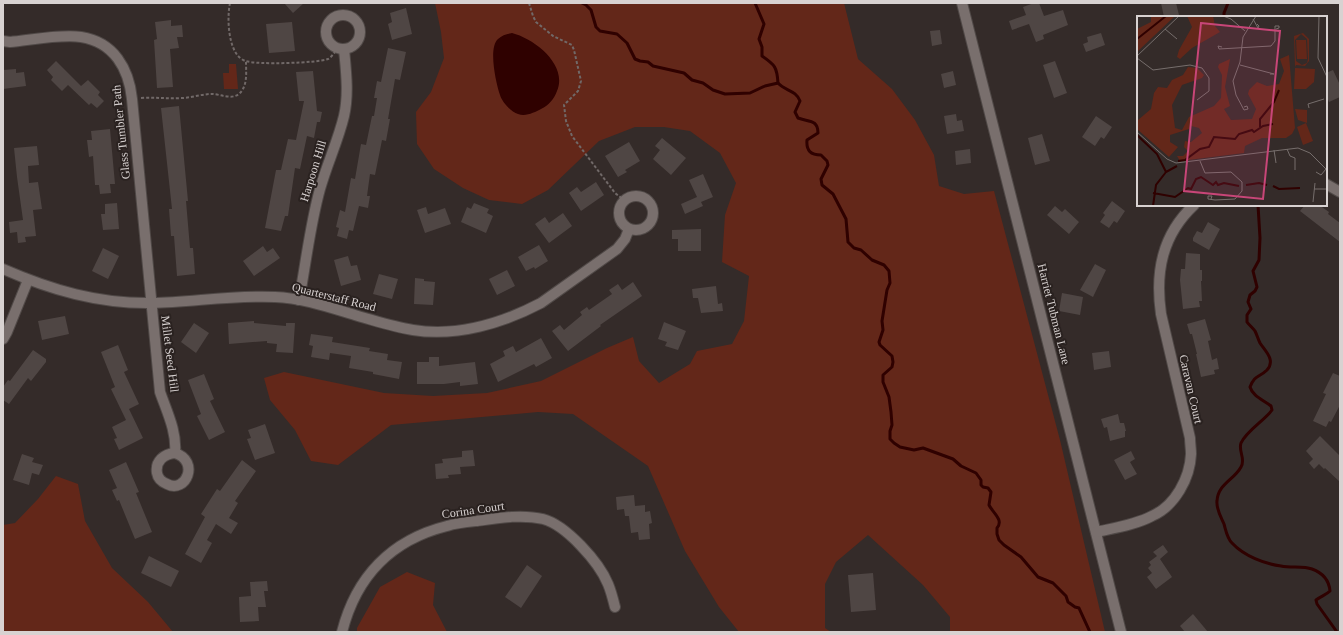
<svg xmlns="http://www.w3.org/2000/svg" width="1343" height="635" font-family="'Times New Roman',serif">
	<rect width="100%" height="100%" fill="#342b29"/>
	<!-- green -->
	<g fill="#632719">
		<polygon points="435,3 844,3 858,59 892,89 915,120 934,155 939,186 964,194 994,191 1060,440 1105,632 950,632 950,617 923,585 868,535 836,562 825,584 825,628 831,632 739,632 719,607 685,551 648,466 573,414 538,412 391,425 338,465 311,461 295,430 270,400 264,378 284,372 384,393 433,396 487,393 541,381 607,348 633,337 639,361 659,383 690,364 697,351 732,344 744,321 749,276 722,262 725,215 736,183 720,153 690,131 664,127 635,127 599,141 548,190 522,204 489,200 463,188 434,169 417,144 416,112 431,92 444,58 441,32"/>
		<polygon points="229,64 236,64 238,89 224,89 223,73 229,73"/>
		<polygon points="56,476 78,484 85,521 112,568 148,602 173,632 3,632 3,525 15,523 38,499"/>
		<polygon points="407,572 435,583 433,605 447,632 357,632 357,628 380,587"/>
	</g>
	<!-- water -->
	<path fill="#2f0100" d="M512,33C535,39 568,65 557,91C554,99 549,105 541,109C535,112 526,117 518,114C511,112 502,102 500,95C496,83 488,48 498,39C502,35 507,34 512,33Z"/>
	<g fill="none" stroke-linecap="round" stroke-linejoin="round">
		<!-- stream -->
		<g stroke="#2f0100" stroke-width="3">
			<polyline points="582,3 586,5 591,10 596,27 600,31 617,34 627,43 635,59 640,61 648,62 653,66 684,73 692,80 703,83 713,90 725,94 750,93 765,86 778,83"/>
			<path d="M755,3L764,24L759,39L762,47V56C775,65 777,67 778,83C785,91 796,90 800,101L795,112L798,118C808,122 818,119 818,133L807,140C806,151 811,155 821,155L827,161L828,165L821,179L822,185L833,194L846,219L848,242L854,248L861,250L872,260L884,265L889,271L890,283L887,290L882,321L883,330L879,342L880,345L892,356L893,362L892,367L883,375V382L889,397L891,412L892,425L890,431V439L894,443L900,447L914,450L923,448L953,459L961,466L976,473L981,480V485L983,487L988,488L991,492L989,505C993,513 1004,520 997,528V534L999,540L1004,545L1021,557L1038,577L1053,583L1066,596L1068,602L1075,607L1079,608L1090,632"/>
			<polyline points="1224,17 1224,13 1228,3"/>
			<path d="M1258,205L1260,238L1259,260L1253,271L1257,287L1255,291L1250,295L1248,302L1251,309L1247,315V322C1249,325 1253,328 1255,331C1257,335 1258,339 1260,343C1265,351 1276,360 1267,370C1259,378 1255,374 1250,387C1253,397 1264,400 1271,406L1272,410C1265,420 1246,431 1241,443C1238,451 1246,459 1241,467C1234,480 1218,484 1217,501C1216,509 1221,517 1224,524C1226,531 1227,538 1232,543C1244,556 1265,564 1281,566C1291,568 1303,566 1312,569C1323,573 1329,580 1330,591C1326,595 1321,596 1316,600L1317,604L1337,632"/>
		</g>
	</g>
	<!-- building -->
	<g fill="#4f4644">
		<polygon points="284,3 304,3 293,13"/>
		<polygon points="1034,3 1039,3 1044,16 1063,10 1068,25 1043,35 1044,39 1036,42 1029,24 1012,30 1009,21 1026,15 1023,7"/>
		<polygon points="1161,3 1176,3 1179,15 1164,17"/>
		<polygon points="406,8 412,34 392,40 388,24 392,22 390,13"/>
		<polygon points="171,20 171,26 182,25 183,37 177,37 179,48 170,49 173,87 157,88 154,40 157,39 155,22"/>
		<polygon points="292,22 295,51 269,53 266,24"/>
		<polygon points="940,30 942,44 932,46 930,31"/>
		<polygon points="1101,33 1105,45 1086,52 1083,44 1088,42 1087,37"/>
		<polygon points="388,48 406,52 400,80 395,79 388,119 390,119 386,141 382,140 375,175 370,174 367,196 370,196 368,208 359,206 353,231 349,230 347,239 337,236 339,228 336,227 340,210 345,212 351,178 355,179 361,144 366,145 372,116 374,116 377,98 374,98 377,81 381,82"/>
		<polygon points="56,61 81,86 88,80 100,92 98,95 104,101 97,108 91,103 89,105 68,85 62,91 51,80 53,77 47,70"/>
		<polygon points="1055,61 1067,93 1054,98 1043,65"/>
		<polygon points="16,69 16,73 24,72 26,86 3,89 3,70"/>
		<polygon points="1333,70 1340,85 1340,97 1329,102 1326,95 1326,73"/>
		<polygon points="313,71 317,111 322,112 320,122 317,122 314,138 307,136 300,169 295,168 288,216 285,216 281,231 265,228 276,170 281,170 288,139 296,140 304,101 299,101 296,72"/>
		<polygon points="953,71 956,85 944,88 941,74"/>
		<polygon points="179,106 188,201 186,201 190,248 193,248 195,274 177,276 174,236 171,236 169,209 172,209 161,108"/>
		<polygon points="956,114 957,121 962,120 964,131 947,134 944,116"/>
		<polygon points="1096,116 1112,127 1104,139 1101,137 1095,146 1082,137"/>
		<polygon points="110,129 115,184 110,184 111,193 100,194 99,185 95,185 93,156 89,157 87,140 92,140 91,131"/>
		<polygon points="1042,134 1050,161 1035,165 1028,138"/>
		<polygon points="662,138 686,158 671,175 653,159 660,150 655,146"/>
		<polygon points="629,142 640,161 625,170 627,172 618,177 605,156"/>
		<polygon points="37,146 39,165 28,166 29,183 38,182 42,209 33,210 36,236 25,237 26,242 18,243 17,232 10,233 9,222 23,220 17,177 14,148"/>
		<polygon points="970,149 971,163 956,165 955,151"/>
		<polygon points="703,174 713,197 701,202 703,206 685,214 681,204 697,197 689,180"/>
		<polygon points="596,182 604,195 581,211 569,193 577,187 581,192"/>
		<polygon points="1112,201 1125,211 1117,223 1114,221 1109,228 1100,222 1105,215 1103,213"/>
		<polygon points="117,203 119,229 103,230 101,214 105,214 105,204"/>
		<polygon points="474,203 489,209 487,213 493,216 486,233 461,222 467,207 471,209"/>
		<polygon points="1305,205 1319,205 1329,212 1328,214 1340,223 1340,242 1300,211"/>
		<polygon points="1055,206 1062,212 1065,209 1079,222 1069,234 1047,215"/>
		<polygon points="426,207 428,214 445,208 451,224 425,233 417,210"/>
		<polygon points="563,213 572,226 549,243 535,224 545,217 549,223"/>
		<polygon points="1208,222 1220,229 1209,250 1193,241 1193,238 1197,231 1202,233"/>
		<polygon points="701,229 701,251 678,251 678,239 672,239 672,230"/>
		<polygon points="539,245 548,261 535,269 534,267 526,271 518,257"/>
		<polygon points="263,246 267,252 273,248 280,258 254,276 243,261"/>
		<polygon points="103,248 119,256 108,279 92,271"/>
		<polygon points="1186,253 1200,254 1200,270 1202,270 1202,281 1201,281 1202,301 1199,301 1200,307 1183,309 1180,280 1181,269 1185,269"/>
		<polygon points="348,256 351,266 357,265 361,280 341,286 334,260"/>
		<polygon points="1095,264 1106,270 1093,297 1080,290"/>
		<polygon points="507,270 515,286 497,295 489,279"/>
		<polygon points="379,274 398,279 392,299 373,294"/>
		<polygon points="415,278 424,279 424,281 435,282 433,305 414,304"/>
		<polygon points="633,282 642,296 600,325 601,326 568,351 552,331 560,325 564,330 582,315 580,312 587,307 589,310 612,294 609,290 618,284 622,290"/>
		<polygon points="716,286 718,304 722,303 723,311 701,313 698,298 693,298 692,289"/>
		<polygon points="1062,293 1083,297 1080,315 1059,311"/>
		<polygon points="65,316 69,334 42,340 38,321"/>
		<polygon points="1205,319 1211,340 1208,341 1212,360 1217,358 1219,369 1214,370 1215,374 1201,377 1196,354 1197,354 1192,334 1190,334 1187,324"/>
		<polygon points="254,321 254,323 286,326 286,323 295,323 293,353 276,352 277,344 267,343 267,341 229,344 228,323"/>
		<polygon points="664,322 686,331 678,350 665,346 667,342 658,339"/>
		<polygon points="194,323 209,333 196,353 181,342"/>
		<polygon points="311,334 333,337 332,342 370,348 369,351 388,354 387,360 402,362 399,379 373,374 373,372 349,368 351,356 330,353 329,360 311,357 313,346 309,345"/>
		<polygon points="541,338 552,358 536,367 534,364 498,382 490,364 505,356 503,351 513,346 516,352"/>
		<polygon points="118,345 128,370 124,372 139,404 129,409 143,438 119,450 114,439 117,438 112,427 126,420 111,389 115,387 101,352"/>
		<polygon points="33,350 46,359 46,362 31,381 28,378 9,404 3,400 3,387 8,380 10,381"/>
		<polygon points="1109,351 1111,367 1094,370 1092,353"/>
		<polygon points="429,357 439,357 439,366 475,362 478,384 460,386 460,382 444,384 417,384 417,362 429,362"/>
		<polygon points="1333,373 1340,376 1340,405 1331,422 1329,421 1326,427 1313,421 1326,394 1323,393"/>
		<polygon points="204,374 214,399 210,401 225,432 209,440 197,416 201,414 188,380"/>
		<polygon points="1118,414 1120,423 1124,423 1126,431 1125,431 1125,437 1110,441 1107,427 1104,428 1101,419"/>
		<polygon points="265,424 275,453 255,460 247,439 251,438 248,430"/>
		<polygon points="1320,436 1340,456 1340,482 1325,468 1324,469 1319,464 1314,469 1309,463 1313,459 1306,451"/>
		<polygon points="473,450 475,466 460,467 461,474 448,475 449,478 436,479 435,464 443,463 442,459 462,457 462,451"/>
		<polygon points="1131,451 1135,459 1130,462 1137,474 1125,480 1114,460"/>
		<polygon points="22,454 34,458 32,462 43,465 39,475 32,473 29,485 13,480"/>
		<polygon points="242,460 256,471 235,501 238,503 229,518 238,523 231,534 216,524 207,540 212,543 201,563 185,554 205,517 201,514 217,489 220,491"/>
		<polygon points="126,462 139,492 136,493 152,532 135,539 119,500 117,501 112,490 117,488 109,470"/>
		<polygon points="634,495 635,506 645,505 645,512 650,511 652,523 649,524 650,539 639,540 638,532 631,533 629,516 625,516 624,509 617,510 616,497"/>
		<polygon points="1163,545 1168,552 1160,559 1172,577 1156,589 1147,577 1152,573 1148,568 1151,565 1149,562 1157,556 1153,552"/>
		<polygon points="149,556 179,571 171,587 141,573"/>
		<polygon points="527,565 542,576 521,608 505,597"/>
		<polygon points="873,573 876,610 851,612 848,575"/>
		<polygon points="267,581 268,591 264,591 266,607 258,607 259,621 240,622 239,597 251,596 250,582"/>
		<polygon points="1193,614 1208,632 1185,632 1180,626"/>
	</g>
	<g fill="none" stroke-linecap="round" stroke-linejoin="round">
		<!-- minor casing -->
		<g stroke="#504947" stroke-width="12">
			<g id="minor">
				<polyline points="962,3 1121,632"/>
				<circle cx="343" cy="32" r="17"/>
				<path d="M3,41L10,42C31,40 61,34 81,37C114,42 129,69 132,99L160,392C167,412 177,432 175,453C200,461 186,494 167,484C162,482 158,479 157,473C155,461 164,454 175,453"/>
				<polyline points="1326,184 1340,192"/>
				<circle cx="636" cy="213" r="17"/>
				<path d="M3,269C51,290 99,304 152,303C193,302 234,295 275,297C303,298 331,308 358,316C376,321 394,327 413,330C457,337 503,323 541,303L617,249L625,239L629,229"/>
				<path d="M299,300C306,263 310,225 320,189C327,164 338,141 344,116C349,94 346,71 344,49"/>
				<polyline points="3,339 7,332 28,280"/>
				<path d="M1096,532C1114,528 1135,525 1152,516C1175,506 1190,478 1191,454C1191,449 1190,443 1190,438L1161,314C1155,272 1162,235 1194,205"/>
				<path d="M342,632C356,577 391,540 447,526C456,523 467,522 477,521C498,518 522,514 543,519C566,525 599,562 608,584C611,591 613,599 615,607"/>
			</g>
		</g>
		<!-- path -->
		<g stroke="#716968" stroke-width="2" stroke-dasharray="3 2" stroke-linecap="butt">
			<path d="M230,3C227,17 228,44 238,56C240,58 244,61 246,61C256,65 319,63 328,59C331,58 333,54 335,52"/>
			<polyline points="529,3 533,16 536,22 553,36 572,45 574,50 581,81 578,91 564,105 566,121 572,136 615,193 624,200"/>
			<path d="M141,98C155,97 167,99 181,98C191,98 201,94 212,94C220,94 231,100 239,94C248,86 246,72 246,62"/>
		</g>
		<!-- minor -->
		<use href="#minor" stroke="#796f6d" stroke-width="10"/>
	</g>
	<g text-anchor="middle" dominant-baseline="central" stroke-width="4" stroke-linejoin="round" paint-order="stroke">
		<!-- street labels -->
		<g font-size="12" fill="#d8d2d1" stroke="#2a2220">
			<text transform="translate(121 132) rotate(-96)">Glass Tumbler Path</text>
			<text transform="translate(313 171) rotate(-73)">Harpoon Hill</text>
			<text transform="translate(334 297) rotate(14)">Quarterstaff Road</text>
			<text transform="translate(1054 314) rotate(76)">Harriet Tubman Lane</text>
			<text transform="translate(170 354) rotate(83)">Millet Seed Hill</text>
			<text transform="translate(1191 389) rotate(77)">Caravan Court</text>
			<text transform="translate(473 510) rotate(-8)">Corina Court</text>
		</g>
	</g>
	<!-- overview -->
	<g transform="translate(1137 16)">
		<rect width="190" height="190" fill="#342b29"/>
		<path d="M14,0H38L0,36V13L14,6ZM50,0H76L78,10L83,16L55,32L43,43L40,41L42,34L55,11ZM166,17L172,23V45L168,50L159,49L158,51L157,20ZM164,18L170,23L171,43L170,47L165,49L159,45L158,24ZM159,24H169L170,43H160ZM152,39L158,112L155,118L149,122H125L108,130L107,137L43,145L40,140H46L51,135L47,131L48,125L54,126L65,117L62,112L54,110L52,113L33,119V126L41,131L32,141L0,113L1,104L14,93L17,77L21,71L30,72L35,64L46,59L51,51L60,52L67,59L65,62L45,69L35,89L38,112L45,114L52,101L77,90L84,82L85,59L81,51L82,48L93,43L88,71L93,90L87,93L94,104L115,103L119,93L111,78L112,74L120,66L130,70L142,68L147,55L143,43ZM158,52L178,53L177,66L169,73H157ZM158,93L170,94V107L161,104ZM169,107L176,125L166,129L160,111Z" fill="#632719" fill-rule="evenodd"/>
		<path fill="none" stroke="#2f0100" stroke-width="2" d="M0,23L29,0M123,111V103L137,86L142,74M0,119L20,138L29,156L19,169L16,190M41,145L48,144L63,133L72,131L77,121L98,123L102,118L115,114L117,116L126,110L136,108M29,156L40,150M109,169L122,167L130,169M136,170L142,173L163,172M16,177L38,181L51,172L54,173L59,163L64,161L76,169L79,166L81,169L87,167L102,170"/>
		<path fill="none" stroke="#766e6c" stroke-width="1" d="M86,0L94,3L108,15M182,0L181,42L190,61M116,3L121,12L122,10L120,8M28,13L40,23M85,31L81,30L82,33L134,30L138,25V10H142V12L139,13M0,40L42,0M0,42L16,54L53,49L65,52L72,62V75L60,84M103,49L137,58H133M107,91L110,90L111,93L107,94L99,79L96,65L103,46L106,21L119,0M172,92L171,88L187,83M0,116L30,143L39,147L161,132L173,137L190,154M150,133L153,140L158,142V154M137,134L139,147M63,145L68,157L94,156L105,166V175L98,183L78,184L71,183V180H75L74,183M179,156L184,159L189,153M177,173H190M176,186L178,167"/>
		<path fill="#c84678" fill-opacity="0.15" stroke="#c84678" stroke-width="2" d="M64,7L143,15L126,183L47,175Z"/>
		<rect width="190" height="190" fill="none" stroke="#d8d2d1" stroke-width="2"/>
	</g>
	<!-- border -->
	<rect width="1343" height="635" fill="none" stroke="#d8d2d1" stroke-width="8"/>
</svg>
